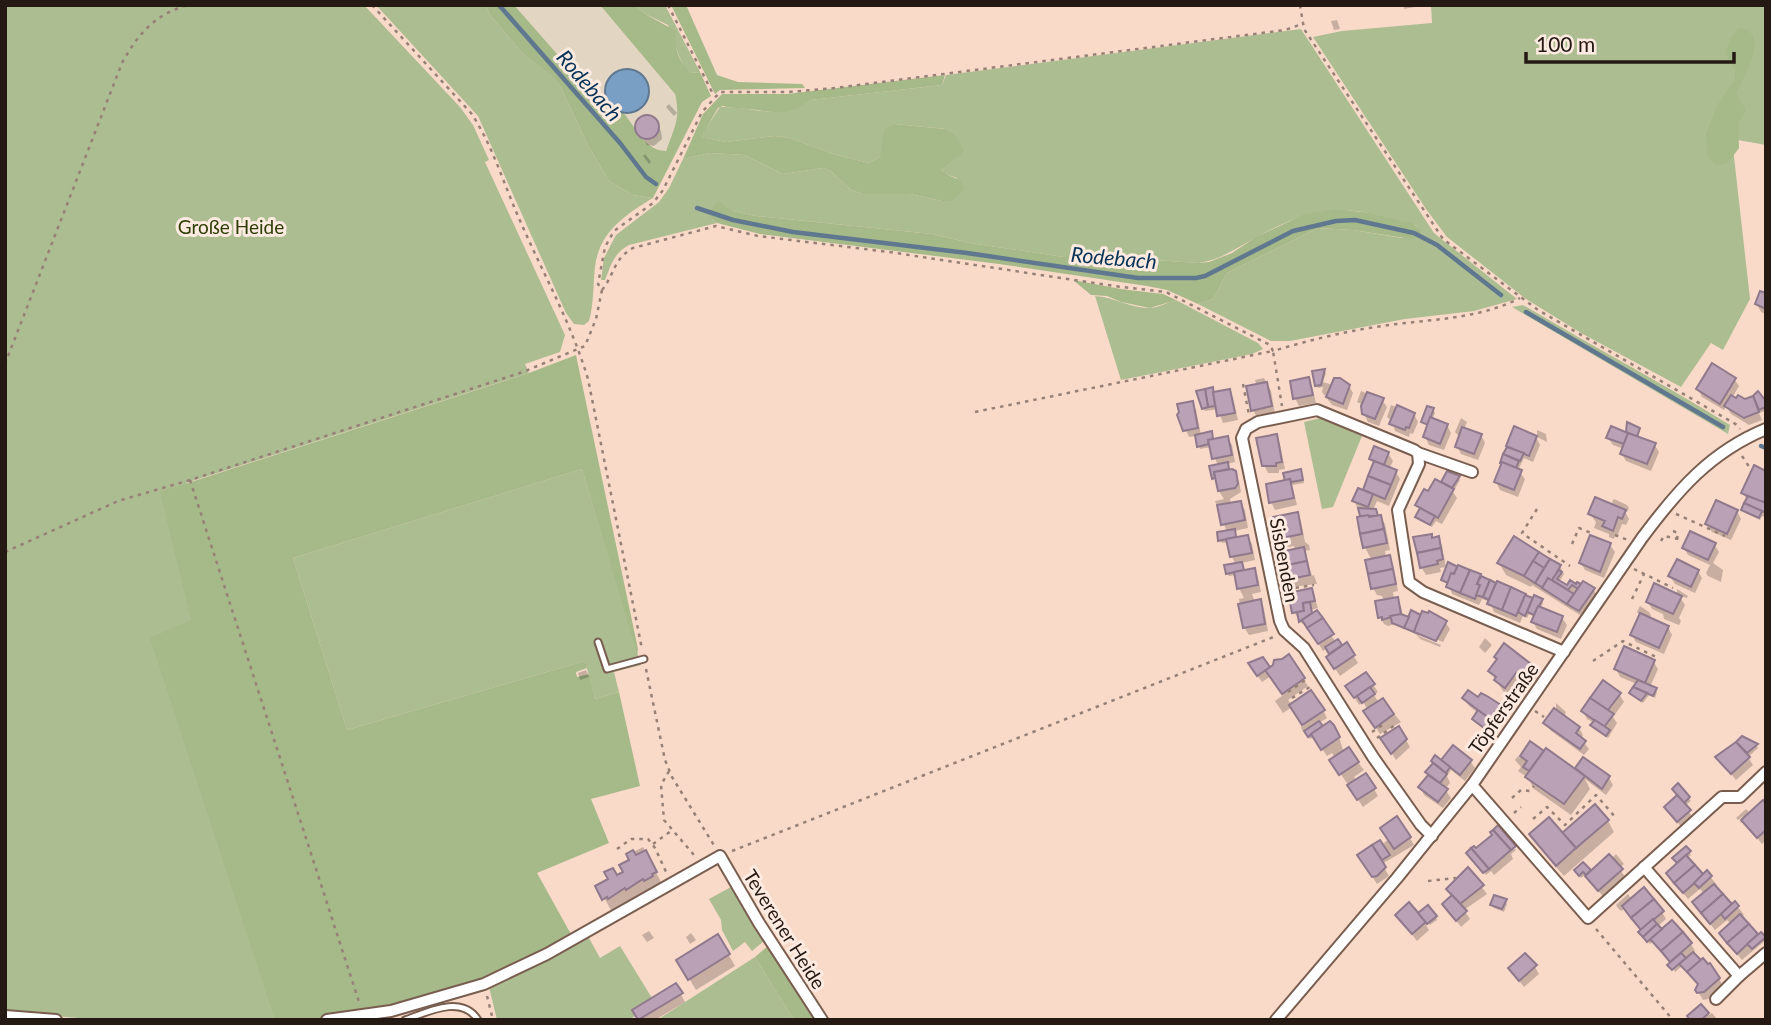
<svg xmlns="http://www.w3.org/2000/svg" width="1771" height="1025" font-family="Lato,sans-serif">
	<rect width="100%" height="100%" fill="#f9dac9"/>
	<!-- industrial -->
	<polygon fill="#e2d6c2" points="514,5 600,5 675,94 678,107 678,122 665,151 661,151 647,142 631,125 623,112 597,94 586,92 572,71"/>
	<!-- green -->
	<g fill="#acbd92">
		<polygon points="5,5 364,5 460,107 473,125 489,160 485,162 565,335 560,352 525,364 529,373 186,483 291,1020 102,1020 5,1012"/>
		<path d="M376,5H486L490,15L524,55L553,75L560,86L589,147L609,181L633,195L653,198C625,215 599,232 595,267C593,286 594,303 589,321L584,325L574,324L566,313L478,116Z"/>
		<polygon points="635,5 665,5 700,72 692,73 685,68 679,56 668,25 645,14"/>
		<polygon points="1431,5 1766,5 1766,145 1732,139 1750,299 1723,350 1711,343 1681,387 1581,333 1526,299 1447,237 1426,209 1313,37 1342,31 1432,23"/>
		<path d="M1301,29L1434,233L1517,299L1474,311L1405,319L1290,341H1271L1198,304L1213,299L1227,273L1318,228L1353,230L1402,238L1422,234C1418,221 1402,222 1390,218C1336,203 1306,210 1257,237C1238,247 1221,260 1199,263L1107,257H1064L970,243L932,234L756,216L733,211L725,206L712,219L717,223L629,245C614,253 611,265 605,280H601L604,258L616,235L659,202L669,188L683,159L710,153L745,155L783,174L823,168L831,171L851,190L863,194H910L942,201L957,178L945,174L941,169L946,129L894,124L880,157L869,163L833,154L790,138L775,136L726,142L700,137L720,107C755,106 778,122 811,100L942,85L946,75Z"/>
		<path d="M1095,296C1114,297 1130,308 1149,308C1159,308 1167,302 1176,300L1258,343L1263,349L1252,354L1121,380Z"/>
		<path d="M1523,305C1592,346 1662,383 1730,425L1728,434L1512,307Z"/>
		<polygon points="1320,418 1362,436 1333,507 1322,509 1304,422"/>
		<polygon points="582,469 641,665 614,672 619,692 595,699 585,661 347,730 293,558"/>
		<polygon points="731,887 764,941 752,951 745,942 733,951 722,930 721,920 709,899"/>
		<polygon points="589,938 600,958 620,946 652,998 632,1010 635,1016 629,1020 497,1020 489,987"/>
		<polygon points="755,957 794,1020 657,1020"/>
	</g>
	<!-- forest -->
	<g fill="#a6b989">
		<path d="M486,5H514L572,71L586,92C600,94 611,100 621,110C633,122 644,151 666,151C674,128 681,119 675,94L600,5H635L645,14L676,31C674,47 678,63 692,73L700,72L711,96L702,102L653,198L633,195L609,181L589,147L560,86L552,75L524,55L490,15Z"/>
		<polygon points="671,5 686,5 717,75 738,82 802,84 805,88 720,90 715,94"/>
		<path d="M1739,28C1771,32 1745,75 1736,93C1741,106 1753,108 1738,122L1739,148L1728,163L1717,165L1708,157L1706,134L1717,106L1735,79V70L1725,53L1731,37Z"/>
		<path d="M945,75L942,85L811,100C791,114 780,114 757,110C746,108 734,109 723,106L718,108L701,137L726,142L775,136L790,138L833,154L869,163L880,157L884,130L894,124L946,129L957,137L964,150L961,155L941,169C947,179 962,175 964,189L953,201H942L910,194H863L851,190L831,171L823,168L783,174L745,155L710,153L683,159L703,114L722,94H787Z"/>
		<polygon points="718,201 733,211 756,216 932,234 970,243 1064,257 1107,257 1199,263 1209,262 1232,253 1256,237 1305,214 1336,209 1371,213 1412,223 1420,229 1422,234 1411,239 1353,230 1318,228 1227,273 1213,299 1198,304 1167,290 1147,286 999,264 760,234 717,223 712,219 709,213"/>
		<polygon points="1073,280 1121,289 1163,294 1176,300 1150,308 1121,302 1107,296 1091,295"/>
		<path d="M576,355L638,649L637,654L582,469L293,558L347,730L585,661L587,668L576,672L577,677L589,674L595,699L619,692L640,786L591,799L609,843L537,873L572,936C542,951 512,969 480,981C415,1005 345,1020 275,1020L150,638L191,620L160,492L529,373Z"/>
		<polygon points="769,945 817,1020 794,1020 755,957"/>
	</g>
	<!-- water -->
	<circle fill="#7a9fc5" stroke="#607790" stroke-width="2" cx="627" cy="91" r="22"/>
	<!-- shadow -->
	<g fill="#0003">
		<polygon points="1404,5 1415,5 1415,7 1404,9"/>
		<polygon points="1337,20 1340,29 1334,30 1331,21"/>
		<polygon points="669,104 677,113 674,116 666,107"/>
		<polygon points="644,116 651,117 661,131 662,139 654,146 647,145 638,129 638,121"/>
		<polygon points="645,154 651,162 649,164 643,156"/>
		<polygon points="1766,295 1766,314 1761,312 1757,304"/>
		<polygon points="1324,371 1326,373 1323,382 1333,385 1349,386 1353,393 1347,410 1332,405 1322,392 1323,387 1318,388 1317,385"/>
		<polygon points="1264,378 1271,391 1275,414 1257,417 1253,410 1257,386 1255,380"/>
		<polygon points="1308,379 1312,387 1316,403 1299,406 1295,398"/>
		<polygon points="1734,379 1739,386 1732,398 1745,401 1756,397 1766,404 1766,411 1759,413 1762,420 1749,425 1731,414 1726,406 1724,410 1702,397 1698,389"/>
		<polygon points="1229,391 1233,398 1238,420 1223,423 1218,409 1205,411 1203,408 1213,392"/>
		<polygon points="1361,391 1382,400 1387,407 1379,426 1368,422 1364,414 1370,408 1357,402"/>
		<polygon points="1192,403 1196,410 1201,435 1211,433 1214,440 1227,438 1232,445 1235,462 1227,464 1229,471 1234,472 1239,481 1241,492 1230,499 1231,504 1240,503 1245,510 1248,528 1234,531 1237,539 1247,536 1252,544 1255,560 1241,563 1244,571 1254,570 1258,577 1261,592 1252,594 1255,602 1260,601 1264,609 1268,631 1249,635 1244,627 1239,599 1244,598 1239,588 1236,575 1229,576 1227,573 1236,565 1232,557 1229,542 1222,543 1220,540 1227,532 1215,501 1224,499 1219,491 1216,475 1212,472 1218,466 1211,447 1200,449 1197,436 1189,437 1179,414 1179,405"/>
		<polygon points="1391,405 1414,414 1418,422 1413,434 1410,433 1409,437 1395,431 1392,421 1387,417"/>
		<polygon points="1433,410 1435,413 1432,420 1447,425 1451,433 1444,450 1429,445 1425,437 1429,427 1423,422"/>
		<polygon points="1461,418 1467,422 1464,429 1481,435 1485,443 1478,460 1461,454 1457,446 1460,437 1455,432"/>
		<polygon points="1629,425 1638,430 1639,438 1654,444 1659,452 1651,471 1626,461 1622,454 1624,449 1613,445 1608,438 1627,434"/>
		<polygon points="1537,430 1546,434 1547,442 1537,437"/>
		<polygon points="1276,436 1280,444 1285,469 1279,470 1279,473 1268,473 1264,465"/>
		<polygon points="1536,437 1540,445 1533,462 1524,458 1518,470 1525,479 1518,497 1500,490 1496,482 1507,446"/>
		<polygon points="1388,453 1393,461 1389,469 1396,472 1400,479 1389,506 1377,501 1373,510 1385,524 1390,550 1385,551 1386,558 1389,557 1393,565 1398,591 1393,592 1394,599 1397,598 1401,606 1403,616 1445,622 1450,629 1443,642 1419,632 1419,636 1441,645 1440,647 1420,639 1417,635 1395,624 1388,626 1384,624 1380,617 1384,601 1382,596 1377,595 1373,588 1371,559 1365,547 1363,518 1354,501 1364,492 1375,465 1371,459"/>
		<polygon points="1301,471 1304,483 1292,485 1297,505 1275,510 1271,502 1287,482 1285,474"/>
		<polygon points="1766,473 1766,517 1762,516 1760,520 1745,513 1743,510 1747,500 1743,493"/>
		<polygon points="1458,477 1460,480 1453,492 1457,498 1442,524 1436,521 1432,527 1419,520 1417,517 1421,511 1417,505 1428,494 1445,486 1443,482"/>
		<polygon points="1614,499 1627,505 1629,508 1627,512 1624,510 1629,519 1626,525 1622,524 1617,537 1615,536 1614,539 1609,537 1609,534 1594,528 1596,522 1590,514 1615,507 1612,502"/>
		<polygon points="1737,511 1741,519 1731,540 1712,532 1707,524"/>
		<polygon points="1297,514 1301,521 1305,542 1309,545 1310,550 1304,551 1312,576 1314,575 1317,584 1291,587 1287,579 1295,551 1294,546 1282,548 1275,518"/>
		<polygon points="1438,538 1442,546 1446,567 1440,568 1441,572 1426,575 1421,567 1433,539"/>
		<polygon points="1714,544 1719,552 1713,563 1723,570 1721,582 1708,576 1706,573 1710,565 1688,555 1684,548"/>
		<polygon points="1610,545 1615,552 1604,578 1585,570 1581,563"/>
		<polygon points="1538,553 1560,566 1564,574 1559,582 1567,587 1571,582 1593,589 1598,597 1583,617 1532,585 1531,587 1506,575 1499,563"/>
		<polygon points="1449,565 1480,576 1482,579 1526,598 1542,600 1543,603 1540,609 1562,618 1567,625 1561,639 1537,629 1533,622 1535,617 1529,614 1527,618 1523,616 1520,623 1494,612 1490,602 1482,599 1479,605 1452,594 1449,584 1443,580"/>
		<polygon points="1698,571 1702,578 1695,593 1675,584 1670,576"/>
		<polygon points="1677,589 1688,596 1687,598 1679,596 1685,605 1679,618 1681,621 1679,625 1664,619 1663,614 1652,609 1648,602 1677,596"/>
		<polygon points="1312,590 1318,608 1311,610 1312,615 1342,648 1347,645 1358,663 1340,676 1332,664 1331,655 1327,648 1323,651 1305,622 1302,624 1294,612"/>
		<polygon points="1640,606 1649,612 1651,615 1649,619 1668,627 1672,635 1664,654 1636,642 1632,635 1640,616 1637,612"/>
		<polygon points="1485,638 1492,645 1485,653 1479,647"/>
		<polygon points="1653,661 1658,669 1650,687 1657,692 1655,698 1649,695 1643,703 1631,693 1637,684 1620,677 1616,669"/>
		<polygon points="1275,662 1303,679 1308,686 1288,700 1292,705 1323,710 1327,718 1319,723 1322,728 1338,734 1344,753 1348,750 1364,770 1354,777 1357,781 1374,789 1378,796 1363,807 1336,767 1335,758 1332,753 1327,756 1314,737 1310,739 1302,730 1301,727 1304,725 1292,707 1283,713 1275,701 1283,695 1271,676 1262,682 1254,671 1270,670"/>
		<polygon points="1530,665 1537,677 1528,687 1523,684 1512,698 1503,691 1490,671"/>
		<polygon points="586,670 589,677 580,680 578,673"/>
		<polygon points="1366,674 1378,692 1374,695 1379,703 1382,700 1401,722 1380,734 1370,719 1368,710 1363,702 1359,705 1348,686"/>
		<polygon points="1619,694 1624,702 1613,717 1617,723 1608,738 1594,728 1592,726 1594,723 1587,719 1583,711"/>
		<polygon points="1464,699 1478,699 1500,706 1504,714 1495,726 1491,723 1486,730 1475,722 1474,719 1478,713 1469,706"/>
		<polygon points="1556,703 1566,712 1564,717 1579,728 1583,735 1581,739 1589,749 1584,755 1550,730 1545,723 1556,708"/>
		<polygon points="1406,740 1410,747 1396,760 1387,746"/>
		<polygon points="1531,743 1575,771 1583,759 1609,778 1613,785 1606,795 1585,779 1590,789 1571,815 1534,789 1528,778 1518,771 1521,767 1515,760 1518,756 1520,758"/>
		<polygon points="1737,743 1756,745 1758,748 1748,757 1753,765 1736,780 1718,757"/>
		<polygon points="1433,761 1470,761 1475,768 1465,781 1451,770 1447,776 1450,783 1445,789 1451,798 1443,808 1424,795 1420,787 1429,776 1427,772 1434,764"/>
		<polygon points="1678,786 1691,801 1685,806 1693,818 1682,828 1666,808 1679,796"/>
		<polygon points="1766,806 1766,840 1762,844 1744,821 1740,823 1743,816 1738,820 1736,818 1746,809 1750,813"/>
		<polygon points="1608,821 1614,832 1564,876 1538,846 1531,834 1562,835"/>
		<polygon points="1494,836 1516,850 1511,854 1513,859 1494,875 1491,871 1486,875 1470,856"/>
		<polygon points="1410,838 1414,845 1382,864 1389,876 1377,884 1359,856 1380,842 1381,845 1389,839"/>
		<polygon points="643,847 662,884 616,910 615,908 611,910 598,887 625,873 632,861 628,855"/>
		<polygon points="1689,852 1691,855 1687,858 1703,877 1707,873 1717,885 1714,887 1732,907 1735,904 1742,912 1744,915 1741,917 1758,937 1766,940 1742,960 1721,934 1731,924 1727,920 1715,930 1694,903 1704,894 1700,889 1688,899 1672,880 1678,864 1674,858"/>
		<polygon points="1616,854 1624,864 1619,868 1626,878 1604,898 1586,874 1581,878 1576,871 1591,873 1615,864 1613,857"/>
		<polygon points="1468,869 1487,894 1464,910 1470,919 1461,927 1444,904 1453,897"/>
		<polygon points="1628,894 1632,900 1662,912 1666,919 1657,927 1661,932 1672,922 1691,944 1695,951 1693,954 1715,971 1723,986 1708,999 1703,1000 1697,990 1699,986 1682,966 1675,972 1671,964 1653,941 1650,944 1642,935 1642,931 1625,908 1621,911 1618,908 1616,905"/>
		<polygon points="1505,900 1507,904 1504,912 1494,908 1492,905"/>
		<polygon points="1397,915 1423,920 1429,930 1417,941"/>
		<polygon points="1436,917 1437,920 1430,925 1424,918"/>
		<polygon points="649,931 654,938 647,942 642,935"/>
		<polygon points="691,933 696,940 690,944 686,937"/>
		<polygon points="718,936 735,966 696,990 678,960"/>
		<polygon points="1535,967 1539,974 1524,987 1510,969"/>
		<polygon points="676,985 685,1002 655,1020 639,1020 634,1011"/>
		<polygon points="1701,1006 1709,1015 1712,1013 1718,1020 1691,1020"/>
	</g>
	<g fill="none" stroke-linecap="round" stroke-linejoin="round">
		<!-- stream -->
		<g stroke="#607790" stroke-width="4.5">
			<polyline points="499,5 620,143 646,177 656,184"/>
			<polyline points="697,208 733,220 793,232 967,253 1138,278 1196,278 1205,276 1293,231 1336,221 1355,220 1414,233 1437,245 1501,295"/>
			<polyline points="1526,312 1723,427"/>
			<polyline points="1761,446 1766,448"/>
		</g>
	</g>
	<!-- building -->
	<g fill="#baa1b6" stroke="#91798d" stroke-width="2">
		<circle cx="647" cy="127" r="12"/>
		<polygon points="1760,291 1766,293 1766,309 1755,304"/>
		<polygon points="1712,363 1736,378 1720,404 1696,389"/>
		<polygon points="1325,369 1321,385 1315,386 1312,371"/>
		<polygon points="1309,377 1313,395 1293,399 1290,381"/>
		<polygon points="1334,378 1340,378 1350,385 1343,404 1326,397"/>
		<polygon points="1267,382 1272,406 1251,411 1246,386"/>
		<polygon points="1213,387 1215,406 1208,407 1205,389"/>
		<polygon points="1205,389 1208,407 1202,409 1196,391"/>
		<polygon points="1230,389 1235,413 1217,416 1213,392"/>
		<polygon points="1758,391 1766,401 1766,407 1759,410 1753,396"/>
		<polygon points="1367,392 1384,398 1375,419 1362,414 1361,406"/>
		<polygon points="1731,395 1736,398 1738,395 1745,399 1753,396 1759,412 1744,418 1724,406"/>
		<polygon points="1193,401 1198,428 1183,431 1177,415 1179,412 1177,404"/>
		<polygon points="1397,405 1415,413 1409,428 1406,427 1405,430 1389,424"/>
		<polygon points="1427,406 1434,408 1428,425 1421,422"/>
		<polygon points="1430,417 1448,424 1440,444 1423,437"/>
		<polygon points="1627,422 1640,428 1637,437 1626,432"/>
		<polygon points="1514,426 1537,436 1529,456 1506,446"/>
		<polygon points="1611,426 1628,433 1624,444 1606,438"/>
		<polygon points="1462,427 1482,434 1474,454 1455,447"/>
		<polygon points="1212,431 1213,439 1208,440 1209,444 1197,447 1195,435"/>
		<polygon points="1628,433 1656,443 1647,464 1620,454"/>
		<polygon points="1277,434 1282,462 1276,463 1276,466 1262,466 1256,438"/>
		<polygon points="1228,436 1232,455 1212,459 1208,440"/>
		<polygon points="1374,446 1389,452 1384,465 1369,459"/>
		<polygon points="1507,447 1524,453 1520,461 1503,454"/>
		<polygon points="1503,454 1519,461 1516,468 1500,463"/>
		<polygon points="1374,461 1397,470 1391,485 1368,476"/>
		<polygon points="1228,462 1229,469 1214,472 1215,478 1212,479 1209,466"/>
		<polygon points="1502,462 1522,470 1514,490 1494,482"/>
		<polygon points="1754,465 1766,471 1766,498 1763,503 1741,493"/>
		<polygon points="1232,469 1236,471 1238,484 1235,488 1218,491 1214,472"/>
		<polygon points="1301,469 1303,480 1291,482 1290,479 1285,481 1283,473"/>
		<polygon points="1447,471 1460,476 1452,488 1441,482"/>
		<polygon points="1368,476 1391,485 1385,499 1363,490"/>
		<polygon points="1290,479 1294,498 1269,503 1266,484"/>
		<polygon points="1435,479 1454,489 1438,518 1415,505 1424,489 1428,491"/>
		<polygon points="1358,488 1373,494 1368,507 1352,501"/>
		<polygon points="1748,496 1766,503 1766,513 1744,503"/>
		<polygon points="1595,497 1626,510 1622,519 1618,517 1613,531 1602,526 1605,521 1588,514"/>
		<polygon points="1716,500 1738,510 1727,534 1705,524"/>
		<polygon points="1241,501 1245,520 1221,525 1217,505"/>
		<polygon points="1744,503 1762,511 1759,518 1741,510"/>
		<polygon points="1358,508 1376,509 1378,516 1360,516"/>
		<polygon points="1420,508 1435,516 1430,525 1415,517"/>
		<polygon points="1298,512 1302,534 1277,539 1273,517"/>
		<polygon points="1368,515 1369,517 1381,515 1384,529 1360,534 1357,517"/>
		<polygon points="1235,529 1236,537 1218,541 1217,532"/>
		<polygon points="1384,529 1387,543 1363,548 1360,534"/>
		<polygon points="1690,531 1716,543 1708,560 1682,548"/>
		<polygon points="1432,534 1432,538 1439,536 1441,548 1417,553 1413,537"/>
		<polygon points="1248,535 1252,553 1230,557 1226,539"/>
		<polygon points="1590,535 1611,543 1600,572 1579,563"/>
		<polygon points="1514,536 1539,552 1524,576 1497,563"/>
		<polygon points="1304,547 1307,561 1283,566 1280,552"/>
		<polygon points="1441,548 1443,559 1437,561 1438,564 1420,568 1417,553"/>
		<polygon points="1539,552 1550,559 1544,568 1533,561"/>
		<polygon points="1390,555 1393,569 1368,574 1365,560"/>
		<polygon points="1550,559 1561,565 1552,581 1548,578 1543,588 1535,583"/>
		<polygon points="1677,559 1699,570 1691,587 1668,576"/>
		<polygon points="1307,561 1310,575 1285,580 1283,566"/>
		<polygon points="1533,561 1544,568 1535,583 1524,576"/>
		<polygon points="1242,562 1244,570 1226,574 1224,565"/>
		<polygon points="1448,562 1458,567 1448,583 1441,580"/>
		<polygon points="1458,565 1470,570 1460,593 1446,587 1451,573 1454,574"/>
		<polygon points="1255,568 1258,585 1237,589 1234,572"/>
		<polygon points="1393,569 1396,584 1371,589 1368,574"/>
		<polygon points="1470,570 1481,574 1477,584 1480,585 1475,599 1460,593"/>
		<polygon points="1559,570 1562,572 1557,579 1567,585 1570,580 1576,584 1577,582 1581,584 1578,589 1572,585 1568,590 1552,580"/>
		<polygon points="1481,576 1490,580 1483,597 1476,595 1480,585 1477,584"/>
		<polygon points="1548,578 1574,594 1567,604 1542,588"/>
		<polygon points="1490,580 1496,583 1489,600 1483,597"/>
		<polygon points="1497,581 1511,587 1502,610 1487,604"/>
		<polygon points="1583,581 1595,588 1579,611 1567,604"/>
		<polygon points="1654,583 1682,596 1673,614 1646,602"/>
		<polygon points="1511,587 1526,594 1516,616 1502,610"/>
		<polygon points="1312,588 1315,601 1303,603 1304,611 1292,613 1288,593"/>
		<polygon points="1525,595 1533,598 1525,616 1518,612"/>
		<polygon points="1534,595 1543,599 1534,615 1527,612"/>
		<polygon points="1398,597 1401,614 1382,620 1382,617 1378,618 1375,601"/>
		<polygon points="1261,599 1265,624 1243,628 1238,604"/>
		<polygon points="1310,602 1312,613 1299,622 1297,612 1304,611 1303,603"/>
		<polygon points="1538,606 1563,616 1557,632 1531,622"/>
		<polygon points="1317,610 1323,618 1307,628 1302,620"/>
		<polygon points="1411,610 1421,615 1414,632 1404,628"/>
		<polygon points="1422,611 1428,613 1429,611 1447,621 1436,641 1414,632"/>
		<polygon points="1640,613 1669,626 1659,648 1630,635"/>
		<polygon points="1401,614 1409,617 1404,628 1392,623 1391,618 1390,616"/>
		<polygon points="1323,618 1334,634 1318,644 1307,628"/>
		<polygon points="1338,639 1342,645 1329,654 1325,647"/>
		<polygon points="1347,642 1355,655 1334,669 1326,657"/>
		<polygon points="1504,643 1531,664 1521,677 1516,673 1505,688 1494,680 1496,677 1488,671 1497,659 1494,657"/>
		<polygon points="1624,646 1655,660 1645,683 1614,669"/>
		<polygon points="1289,654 1305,678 1282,694 1265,670 1273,665 1274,660 1282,659"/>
		<polygon points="1263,657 1270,667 1257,676 1248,663"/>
		<polygon points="1366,672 1375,684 1354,698 1345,686"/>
		<polygon points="1603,680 1621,693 1608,710 1590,698"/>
		<polygon points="1638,680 1657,688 1653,696 1633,687"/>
		<polygon points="1370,687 1375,694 1362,703 1357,696"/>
		<polygon points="1633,687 1647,693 1641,701 1629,693"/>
		<polygon points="1311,690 1325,710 1302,725 1289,705"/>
		<polygon points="1468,690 1478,697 1481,693 1487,696 1501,705 1490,719 1462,698"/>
		<polygon points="1383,698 1394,714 1375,728 1363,711"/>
		<polygon points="1590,698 1614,714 1604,727 1581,711"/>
		<polygon points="1554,708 1580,727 1576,733 1586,741 1580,749 1543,723"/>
		<polygon points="1478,710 1490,719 1484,728 1472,719"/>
		<polygon points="1595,720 1610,730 1606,736 1590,725"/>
		<polygon points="1319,721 1323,726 1308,737 1304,731"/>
		<polygon points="1330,721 1334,725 1340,737 1321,750 1311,734"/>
		<polygon points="1399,726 1407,739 1391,754 1380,738"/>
		<polygon points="1742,736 1758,744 1747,753 1736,742"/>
		<polygon points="1530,741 1544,751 1529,771 1523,767 1527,761 1520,756"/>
		<polygon points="1736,742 1750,757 1731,774 1715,757"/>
		<polygon points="1453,745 1472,760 1460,775 1441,760"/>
		<polygon points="1349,747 1359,762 1339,775 1329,760"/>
		<polygon points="1546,748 1585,776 1564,804 1525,777"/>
		<polygon points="1435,755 1450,767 1446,773 1431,761"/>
		<polygon points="1583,757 1610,776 1602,789 1575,768"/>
		<polygon points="1433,763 1447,774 1440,783 1425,772"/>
		<polygon points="1366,773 1376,788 1357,800 1347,785"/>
		<polygon points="1428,775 1448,789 1438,802 1418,787"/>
		<polygon points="1678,783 1690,797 1684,803 1672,789"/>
		<polygon points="1677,795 1691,810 1677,822 1664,807"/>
		<polygon points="1763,800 1766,803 1766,830 1757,838 1741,820"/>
		<polygon points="1595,804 1609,820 1576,848 1562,833"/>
		<polygon points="1397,816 1411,837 1394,849 1380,828"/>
		<polygon points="1549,817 1576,848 1556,866 1529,834"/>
		<polygon points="1498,825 1516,846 1511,850 1493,830"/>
		<polygon points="1493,830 1511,850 1489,869 1471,848 1474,846 1476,848 1492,835 1490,832"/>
		<polygon points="1380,840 1390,855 1382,860 1372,845"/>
		<polygon points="1372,845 1386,867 1377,876 1372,877 1357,855"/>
		<polygon points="1686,846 1691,851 1677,863 1672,858"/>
		<polygon points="1471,848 1489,869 1483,873 1466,853"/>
		<polygon points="633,850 636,855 646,850 657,872 652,874 653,876 644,881 643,879 626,890 625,888 608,899 607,897 602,900 595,886 608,879 604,872 613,868 617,875 623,872 619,865 629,860 626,854"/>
		<polygon points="1609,854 1623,869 1598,891 1585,876"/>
		<polygon points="1686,855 1695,865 1674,883 1666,873"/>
		<polygon points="1583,862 1591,870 1586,875 1583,872 1579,876 1574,870"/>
		<polygon points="1695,865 1704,875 1683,893 1674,883"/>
		<polygon points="1468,867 1484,885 1460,904 1446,889"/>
		<polygon points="1707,870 1712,876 1699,888 1694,883"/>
		<polygon points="1714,884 1723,894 1701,913 1692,902"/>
		<polygon points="1644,887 1654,899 1631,918 1622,906"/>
		<polygon points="1723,894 1732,904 1710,924 1701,913"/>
		<polygon points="1452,895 1467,911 1456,921 1442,904"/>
		<polygon points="1494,895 1507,899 1502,909 1490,905"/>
		<polygon points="1654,899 1664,911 1641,930 1631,918"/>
		<polygon points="1735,901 1739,906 1725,919 1721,914"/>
		<polygon points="1409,902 1426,922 1412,934 1395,915"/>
		<polygon points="1428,905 1437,916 1427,924 1418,913"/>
		<polygon points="1740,914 1749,924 1727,943 1719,933"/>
		<polygon points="1653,919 1657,924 1643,937 1638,932"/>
		<polygon points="1672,920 1683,932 1661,951 1650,939"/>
		<polygon points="1657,924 1662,929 1647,942 1643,937"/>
		<polygon points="1749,924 1758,934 1737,954 1727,943"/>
		<polygon points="1683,932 1692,943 1670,962 1661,951"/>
		<polygon points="1761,932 1766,937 1752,949 1747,944"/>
		<polygon points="718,934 730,954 688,980 676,960"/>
		<polygon points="1693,952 1701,960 1687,972 1679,964"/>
		<polygon points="1525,953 1537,965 1519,981 1508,968"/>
		<polygon points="1681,953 1686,958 1672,970 1667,965"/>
		<polygon points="1703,958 1708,964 1710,963 1720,978 1704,992 1697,993 1695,990 1698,984 1687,972"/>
		<polygon points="676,983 683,993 638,1020 632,1010"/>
		<polygon points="1701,1004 1709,1013 1701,1020 1690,1020 1687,1016"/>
	</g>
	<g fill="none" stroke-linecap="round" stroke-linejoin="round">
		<!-- lane casing -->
		<g stroke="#795e50" stroke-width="9">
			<g id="lane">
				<polyline points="598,642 607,669 644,659"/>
				<path d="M405,1020C427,1012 462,994 478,1020"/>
			</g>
		</g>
		<!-- street casing -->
		<g stroke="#795e50" stroke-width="14">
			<g id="street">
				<polyline points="1418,453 1472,472"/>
				<polyline points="1472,785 1588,918 1722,797 1740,797 1766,772"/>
				<polyline points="1432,836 1421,825 1373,757 1304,648 1284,630 1280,621 1242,438 1246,429 1258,422 1317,410 1414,450 1418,453 1419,464 1398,510 1409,582 1423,592 1564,652"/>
				<polyline points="1644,867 1739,976 1766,953"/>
				<polyline points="1716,999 1739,976"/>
				<polyline points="5,1016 56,1020"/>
				<polyline points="327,1020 391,1011 484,984 547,954 720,856 759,923 822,1020"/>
				<path d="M1276,1020L1397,878L1472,785L1642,538C1677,491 1710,452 1766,429"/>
			</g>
		</g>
		<!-- path -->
		<g stroke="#978176" stroke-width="2.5" stroke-dasharray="3.5 5" stroke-linecap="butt">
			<path d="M372,5L471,113C492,144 503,182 518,216C541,270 571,322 588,379L642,649"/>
			<polyline points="668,5 714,96"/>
			<polyline points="1300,5 1304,29 1443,239 1538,310 1737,425 1740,429"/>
			<path d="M602,290C615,274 613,259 633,248L716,226L758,236L889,252L1114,286L1166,292L1270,345L1273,351C1310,340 1350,330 1389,325C1433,319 1479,319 1520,298"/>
			<path d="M5,364L122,63C138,34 155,14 188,5"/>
			<polyline points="1243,384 1249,415"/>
			<polyline points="975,412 1273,351 1282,406"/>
			<polyline points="1742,456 1750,468"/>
			<polyline points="190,480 360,1005"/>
			<polyline points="1537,509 1522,533 1570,566"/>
			<polyline points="1676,514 1725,536"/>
			<polyline points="1673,531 1678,533 1677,539"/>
			<polyline points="1615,535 1628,540"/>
			<polyline points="1661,541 1664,536 1683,540"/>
			<polyline points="1572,544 1579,528 1591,533"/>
			<polyline points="5,552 118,501 190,480 523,372 585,346 596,319 602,290 598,284 605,247 614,231 653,203 663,190 702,112 720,92 788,92 835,88 1285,30 1302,24"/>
			<polyline points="1634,569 1673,588"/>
			<polyline points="1287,589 1314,585"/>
			<polyline points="1632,599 1644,574"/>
			<polyline points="1593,661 1623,641 1656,657"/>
			<polyline points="646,669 665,760 672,777 715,847"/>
			<polyline points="1288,692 1308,678"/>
			<polyline points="1292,698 1313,685"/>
			<polyline points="1535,711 1544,717"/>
			<polyline points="1372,732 1384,724"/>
			<polyline points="1377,738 1395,725"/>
			<polyline points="669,771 661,785 664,820 694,855"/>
			<polyline points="1512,798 1521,790 1530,791 1534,786"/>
			<polyline points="1514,813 1521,807"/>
			<polyline points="1533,819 1547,807 1565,825 1596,795 1616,818"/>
			<polyline points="653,844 671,831"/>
			<polyline points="617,849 631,839 648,839 655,848 667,874"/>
			<polyline points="732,851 1276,636"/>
			<polyline points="1428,881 1456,878"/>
			<polyline points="1596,929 1673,1020"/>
			<polyline points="487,996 493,1020"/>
		</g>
		<!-- lane -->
		<use href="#lane" stroke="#fff" stroke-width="5"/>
		<!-- street -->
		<use href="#street" stroke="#fff" stroke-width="10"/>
	</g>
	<g text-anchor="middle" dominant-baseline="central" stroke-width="6" stroke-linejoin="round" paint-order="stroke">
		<!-- park labels -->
		<g font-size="19" fill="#2d3d05" stroke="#fdeae0">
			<text x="231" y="226">Große Heide</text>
		</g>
		<!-- street labels -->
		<g font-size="19" fill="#241913" stroke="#fdeae0">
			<text transform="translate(1285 560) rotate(79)">Sisbenden</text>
			<text transform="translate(1503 708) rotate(-55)">Töpferstraße</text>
			<text transform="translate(785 929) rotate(58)">Teverener Heide</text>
		</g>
		<!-- water labels -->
		<g font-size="21" font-style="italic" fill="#073358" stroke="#fdeae0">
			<text transform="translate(590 85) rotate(49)">Rodebach</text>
			<text transform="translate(1114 257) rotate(5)">Rodebach</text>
		</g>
	</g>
	<!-- border -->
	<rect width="1771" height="1025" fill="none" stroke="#241913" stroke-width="14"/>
	<!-- scale -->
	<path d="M1526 52v10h208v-10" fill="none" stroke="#241913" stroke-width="3.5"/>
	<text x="1536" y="52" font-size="21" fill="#241913" stroke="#fdeae0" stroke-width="5" paint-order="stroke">100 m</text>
</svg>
